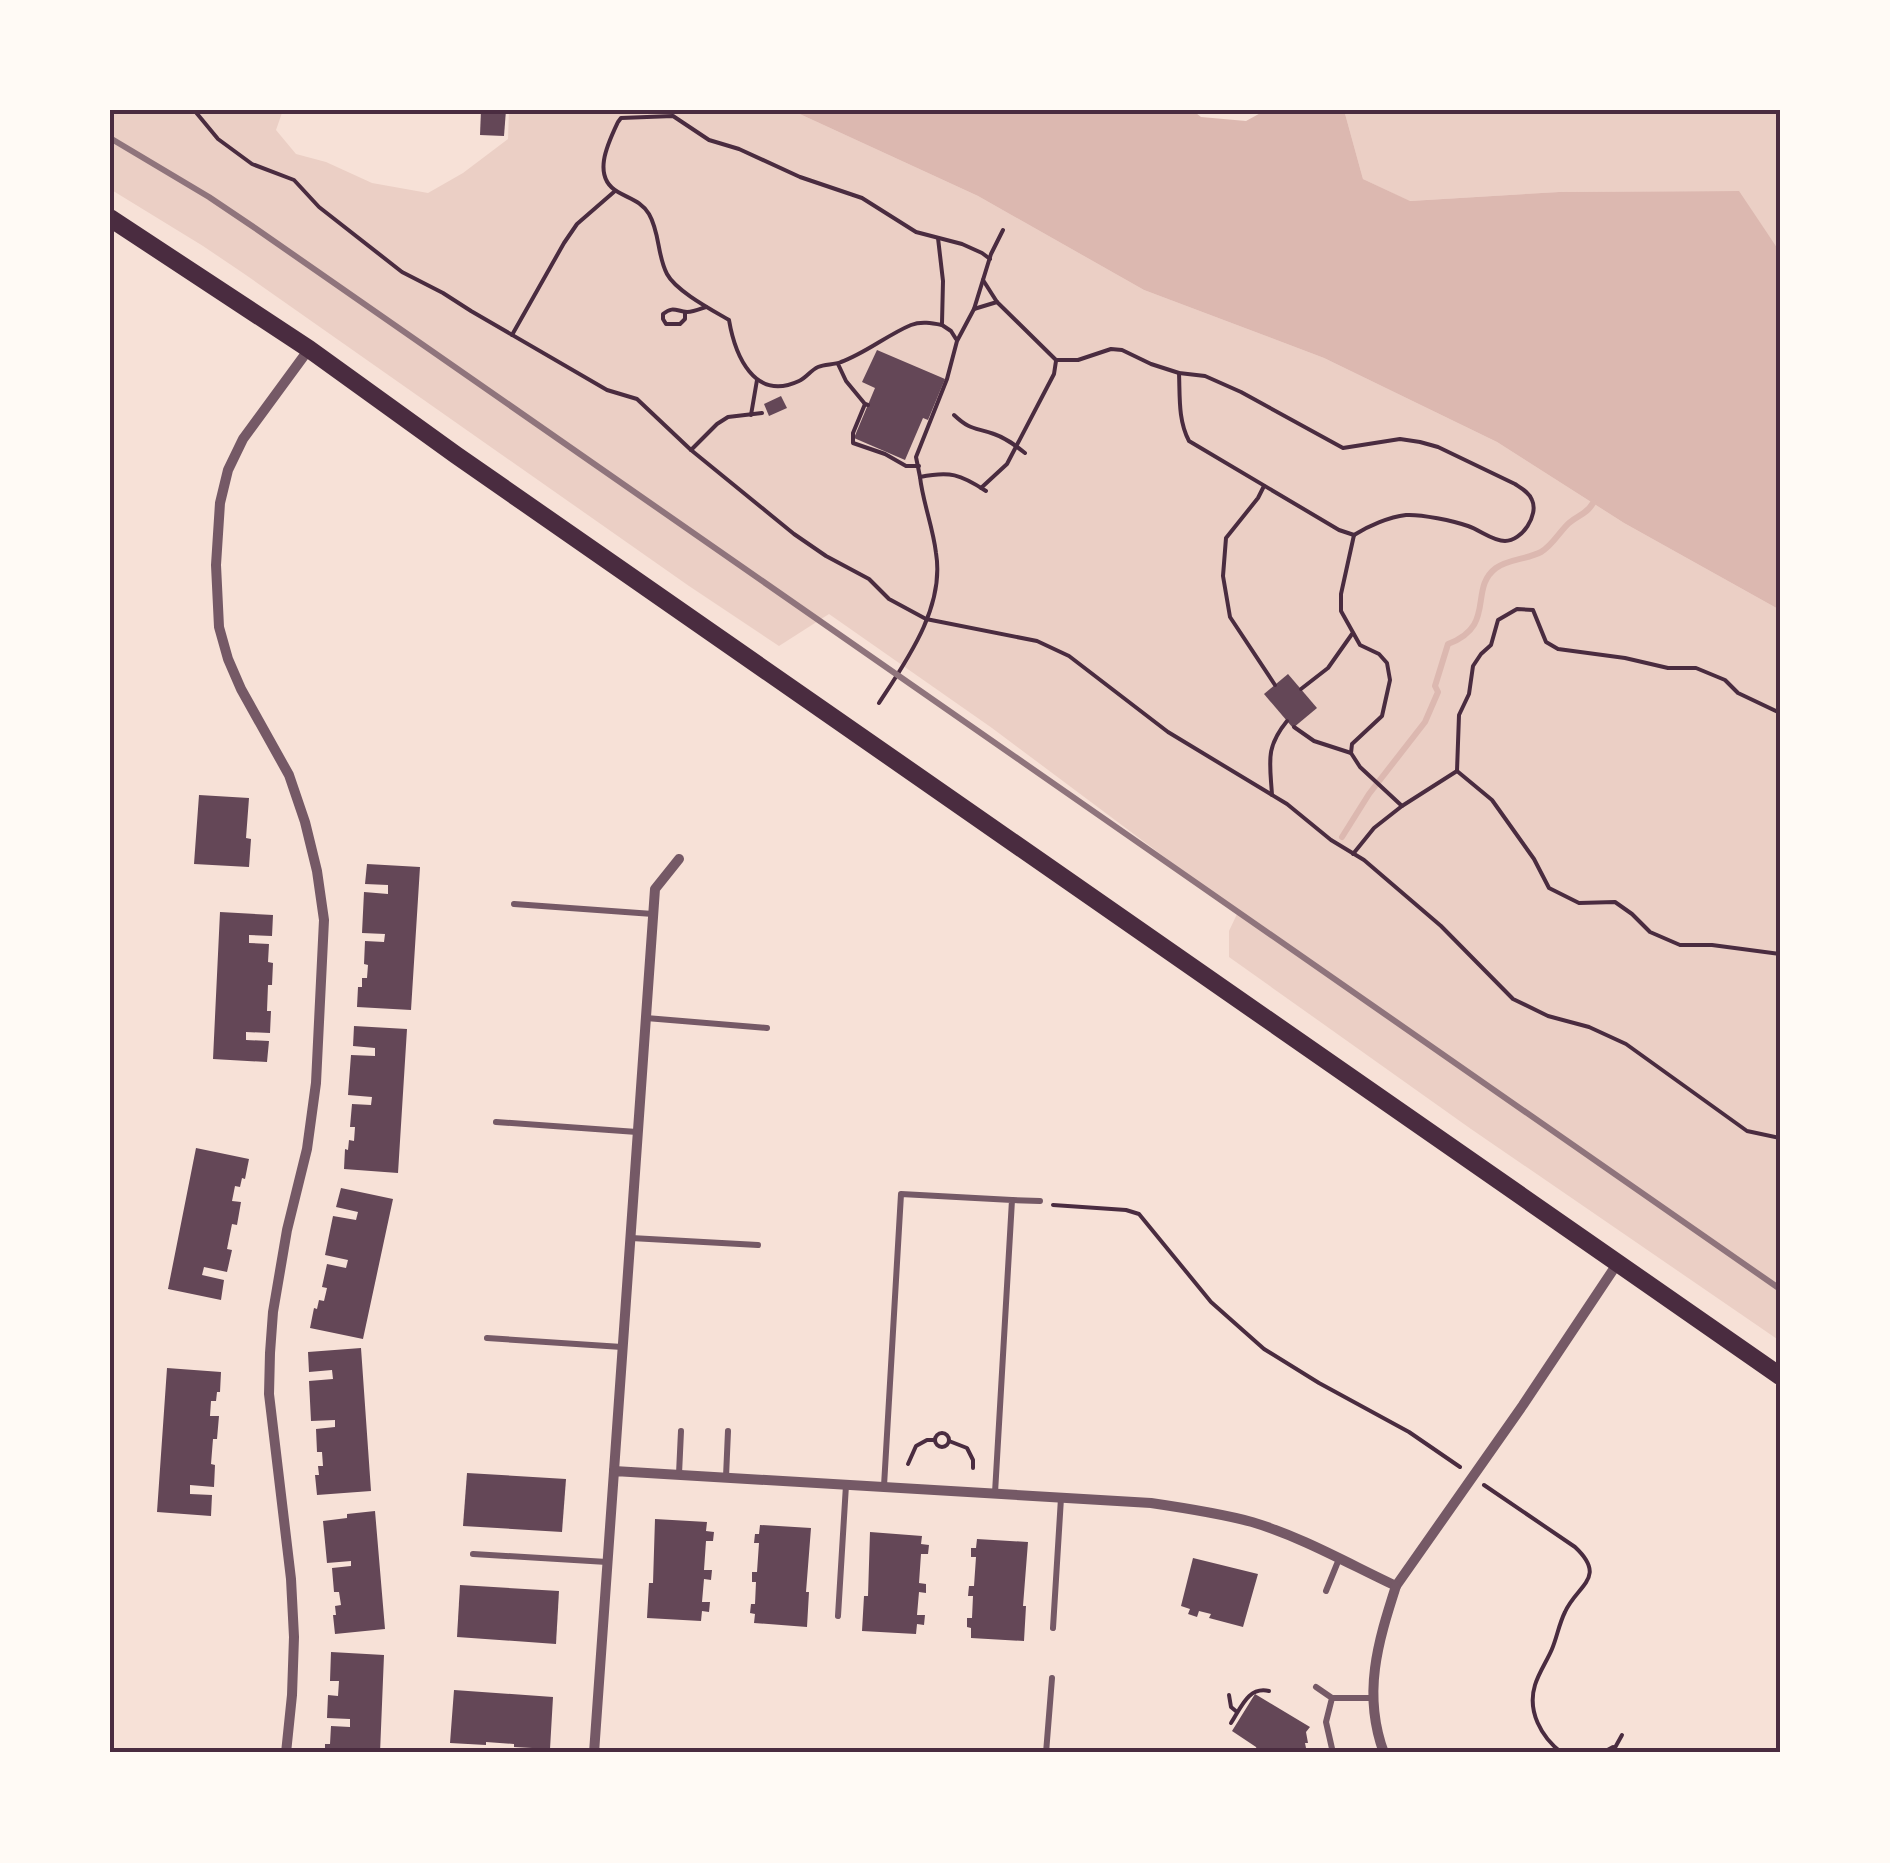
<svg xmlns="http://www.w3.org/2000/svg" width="1890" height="1863" font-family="'Fira Sans Condensed',sans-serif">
	<rect width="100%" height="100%" fill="#f7e1d7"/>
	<!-- green -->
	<g fill="#ebcfc5">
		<polygon points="110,110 283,110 276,130 296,154 326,162 372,183 428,193 463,173 508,139 509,110 791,110 978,196 1144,290 1324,358 1497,442 1624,523 1780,610 1780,1341 1471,1129 1229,957 1229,931 1238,912 992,728 829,614 779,646 689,586 243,273 203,246 110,189"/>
		<polygon points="1344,110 1780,110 1780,252 1738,191 1559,192 1409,201 1363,179"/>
	</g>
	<!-- water -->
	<polygon fill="#dcb8b0" points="791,110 1192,110 1201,117 1246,121 1266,110 1344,110 1363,179 1410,201 1559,192 1739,191 1780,252 1780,610 1624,523 1497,442 1324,358 1144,290 978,196"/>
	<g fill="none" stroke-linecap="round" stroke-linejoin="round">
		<!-- stream -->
		<path stroke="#dcb8b0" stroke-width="6" d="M1342,837L1369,794L1425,722L1438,692L1435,686L1448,644C1497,626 1468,589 1496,568C1508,559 1528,559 1541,552C1552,546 1560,531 1569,523C1578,515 1587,514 1593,503"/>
	</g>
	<!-- building -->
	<g fill="#644757">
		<polygon points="481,110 506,110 504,136 480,135"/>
		<polygon points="877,350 945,379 928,420 923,418 905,460 854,438 875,388 862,382"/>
		<polygon points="781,396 787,408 769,416 764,404"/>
		<polygon points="1288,674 1317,708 1293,728 1264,694"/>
		<polygon points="199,795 249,798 246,838 251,839 249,867 194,864"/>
		<polygon points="367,864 420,867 411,1010 357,1007 358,987 362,987 362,978 367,978 368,965 364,964 365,941 384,942 385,934 362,933 364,892 388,894 388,885 365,884"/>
		<polygon points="220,912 273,915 272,936 249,935 249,943 269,944 268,962 273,963 272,985 268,985 267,1011 271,1011 270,1033 246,1032 246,1040 269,1041 267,1062 213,1059"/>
		<polygon points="354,1026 407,1029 398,1173 344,1169 345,1149 348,1150 349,1140 354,1141 355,1127 350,1127 352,1104 371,1105 372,1097 348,1095 351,1055 375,1056 375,1048 353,1046"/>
		<polygon points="196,1148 249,1159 245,1179 242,1178 240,1187 235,1186 232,1201 241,1202 237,1225 232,1224 227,1249 232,1250 227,1272 204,1267 202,1275 224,1280 221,1300 168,1289"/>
		<polygon points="341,1188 393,1199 363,1339 310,1328 314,1308 317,1309 319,1300 324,1301 327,1288 322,1287 327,1264 346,1268 348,1260 325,1255 333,1216 356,1220 358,1212 336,1207"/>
		<polygon points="361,1348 371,1491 317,1495 315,1475 319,1475 318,1466 323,1466 322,1452 317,1452 316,1429 335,1427 335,1420 311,1421 309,1381 333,1379 332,1370 309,1372 308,1352"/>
		<polygon points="167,1368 221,1372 220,1392 217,1392 216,1401 211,1401 210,1416 219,1416 217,1439 213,1439 211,1464 215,1465 214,1487 190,1485 190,1494 212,1495 211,1516 157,1512"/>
		<polygon points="467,1473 566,1479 562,1532 463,1526"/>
		<polygon points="375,1511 385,1629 335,1634 333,1615 336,1615 335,1606 341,1605 339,1592 334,1592 332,1568 351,1566 351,1561 327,1563 323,1521 347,1518 347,1514"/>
		<polygon points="655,1519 707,1522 706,1531 714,1532 713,1541 706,1541 704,1570 712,1570 711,1580 704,1579 702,1602 710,1602 709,1612 702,1611 701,1621 647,1618 649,1583 653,1583"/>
		<polygon points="760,1525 811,1528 806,1592 809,1592 807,1627 754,1623 755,1614 750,1613 751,1604 755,1604 756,1582 752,1582 752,1572 757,1572 759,1543 754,1543 755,1534 759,1534"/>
		<polygon points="870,1532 922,1536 921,1544 929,1545 928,1554 921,1554 919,1583 926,1584 926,1593 919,1592 917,1615 925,1615 924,1625 917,1624 916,1634 862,1631 864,1596 868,1596"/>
		<polygon points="977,1539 1028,1542 1023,1606 1026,1606 1024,1641 971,1638 971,1628 967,1627 967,1618 972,1618 973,1596 968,1596 969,1586 974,1586 976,1557 971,1557 971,1548 976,1548"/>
		<polygon points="1193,1558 1258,1574 1243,1627 1209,1618 1211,1614 1199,1611 1197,1617 1188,1614 1190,1609 1181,1606"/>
		<polygon points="460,1585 559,1591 556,1644 457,1637"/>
		<polygon points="331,1652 384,1655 380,1753 325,1753 325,1744 330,1744 331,1726 350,1727 350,1719 327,1718 328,1695 338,1696 339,1681 330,1681"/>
		<polygon points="454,1690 553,1697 550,1749 514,1747 514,1744 486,1742 486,1745 450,1743"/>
		<polygon points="1255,1694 1310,1727 1306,1732 1308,1743 1305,1743 1307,1753 1258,1753 1256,1747 1232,1731"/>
	</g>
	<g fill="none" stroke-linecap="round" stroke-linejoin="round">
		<!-- path -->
		<g stroke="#4a2c40" stroke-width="4">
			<polyline points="194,110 218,139 252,164 294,180 319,207 402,272 443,293 471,311 607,390 637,399 691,450 794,534 826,556 869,579 889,599 926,619 1037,641 1069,656 1168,732 1287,804 1331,840 1364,860 1441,926 1513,999 1548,1016 1589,1027 1626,1044 1747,1131 1780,1138"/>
			<polyline points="938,238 943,281 942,323"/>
			<path d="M983,280L997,302L1056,360H1078L1111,349L1122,350L1151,364L1179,373L1205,376L1241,392L1343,448L1400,439L1420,442L1438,447L1515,484C1521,488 1529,492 1532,500C1539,515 1522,541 1505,541C1493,541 1480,530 1468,526C1454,521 1421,514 1406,515C1389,517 1368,526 1354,535"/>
			<polyline points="974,309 997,302"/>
			<path d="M685,312V319L680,324H666L663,319V314C673,306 676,311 687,312C694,312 700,309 706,307"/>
			<path d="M942,325C932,323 921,321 911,325C887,335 866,353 841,362C834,365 825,364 818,367C811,370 806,378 799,381C754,402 735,355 729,320C712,310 676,291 667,274C657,255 660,233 649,214C641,201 630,199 618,192C591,177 608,143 618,122L621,118L673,116L709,140L739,149L800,177L862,198L916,232L962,244L982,253L990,259"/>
			<polyline points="942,325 951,331 956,339"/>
			<polyline points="512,335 564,243 577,224 615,191"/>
			<polyline points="838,364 846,381 865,404"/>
			<path d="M1179,373C1180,397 1178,420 1189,441L1339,530L1354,535"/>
			<polyline points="868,405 865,404 853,433 853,443 885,454 906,466 919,466"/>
			<polyline points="751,415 757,380"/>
			<path d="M954,415C971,431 975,427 994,434C1006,438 1015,445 1025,453"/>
			<polyline points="691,450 717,424 728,417 762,413"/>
			<polyline points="920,477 916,457 947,379 957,341 974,309 991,254 1003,230"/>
			<polyline points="1264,486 1258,498 1226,538 1223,576 1230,617 1275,685"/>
			<polyline points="981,488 1007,464 1054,374 1056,361"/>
			<polyline points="1354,535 1341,594 1341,611 1360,645 1379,654 1387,663 1390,680 1382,716 1352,744 1351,753 1360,767 1402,806"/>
			<polyline points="1301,689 1328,668 1352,634"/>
			<path d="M879,703C907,660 945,607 936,553C933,527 923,503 920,477C950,471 960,474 986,491"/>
			<polyline points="1294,727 1314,741 1351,753"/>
			<polyline points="1457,771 1459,715 1469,694 1473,666 1481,654 1491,645 1498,620 1517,609 1533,610 1546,642 1558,649 1625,658 1668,668 1696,668 1725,680 1738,693 1780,713"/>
			<polyline points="1457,771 1492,800 1534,859 1549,888 1579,903 1615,902 1632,914 1650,932 1680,945 1712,945 1780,954"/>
			<path d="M1272,795C1270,762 1265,748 1287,721"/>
			<polyline points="1353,854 1374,828 1402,806 1457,771"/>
			<polyline points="1053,1205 1126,1210 1139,1214 1211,1302 1264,1349 1319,1383 1409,1432 1460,1467"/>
			<circle cx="942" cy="1440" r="7"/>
			<polyline points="949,1441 967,1448 973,1460 973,1468"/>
			<polyline points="908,1464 916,1446 927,1440 935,1440"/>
			<path d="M1484,1485L1575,1547C1608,1578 1577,1585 1565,1612C1559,1624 1557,1637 1552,1649C1547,1661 1539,1672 1535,1685C1527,1711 1541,1737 1562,1753"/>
			<polyline points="1229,1695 1231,1707 1237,1712"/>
			<path d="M1231,1723C1241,1708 1248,1686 1269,1691"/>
			<polyline points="1602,1753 1613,1747"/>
			<polyline points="1612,1753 1622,1735"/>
		</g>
		<!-- service -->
		<g stroke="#755966" stroke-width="6">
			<polyline points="514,904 653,914"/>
			<polyline points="646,1018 767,1028"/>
			<polyline points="496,1122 637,1132"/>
			<polyline points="1012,1200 1040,1201"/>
			<polyline points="631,1238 758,1245"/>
			<polyline points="487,1338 622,1347"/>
			<polyline points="679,1474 681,1431"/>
			<polyline points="726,1477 728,1431"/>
			<polyline points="884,1486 901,1194 1012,1200 995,1493"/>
			<polyline points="473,1554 607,1562"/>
			<polyline points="1326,1591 1339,1559"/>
			<polyline points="838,1616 846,1485"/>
			<polyline points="1053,1628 1061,1498"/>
			<polyline points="1316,1687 1332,1698 1326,1722 1333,1753"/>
			<polyline points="1332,1698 1371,1698"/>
			<polyline points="1046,1753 1052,1678"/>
		</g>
		<!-- minor -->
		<g stroke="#755966" stroke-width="10">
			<polyline points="614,1471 655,889 679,859"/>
			<polyline points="286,1753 292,1695 294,1637 291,1579 269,1394 270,1353 273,1312 287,1230 307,1149 316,1083 324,920 317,871 305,822 289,775 241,689 228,659 219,627 216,565 220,503 228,470 243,439 309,349"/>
			<path d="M594,1753L614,1471L1151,1503C1185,1508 1219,1513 1252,1522C1302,1537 1349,1564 1396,1586L1523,1405L1617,1264"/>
			<path d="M1384,1753C1362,1694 1378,1642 1396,1586"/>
		</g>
		<!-- secondary -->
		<polyline stroke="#4a2c40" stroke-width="18" points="110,218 309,349 456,455 1780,1376"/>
		<!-- rail -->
		<polyline stroke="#8f747c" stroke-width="6" points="110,138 209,197 255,228 1780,1289"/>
	</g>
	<!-- border -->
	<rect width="1890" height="1863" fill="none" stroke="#fffaf5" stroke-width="225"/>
	<rect x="112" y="112" width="1666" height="1638" fill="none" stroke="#4a2c40" stroke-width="4"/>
</svg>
